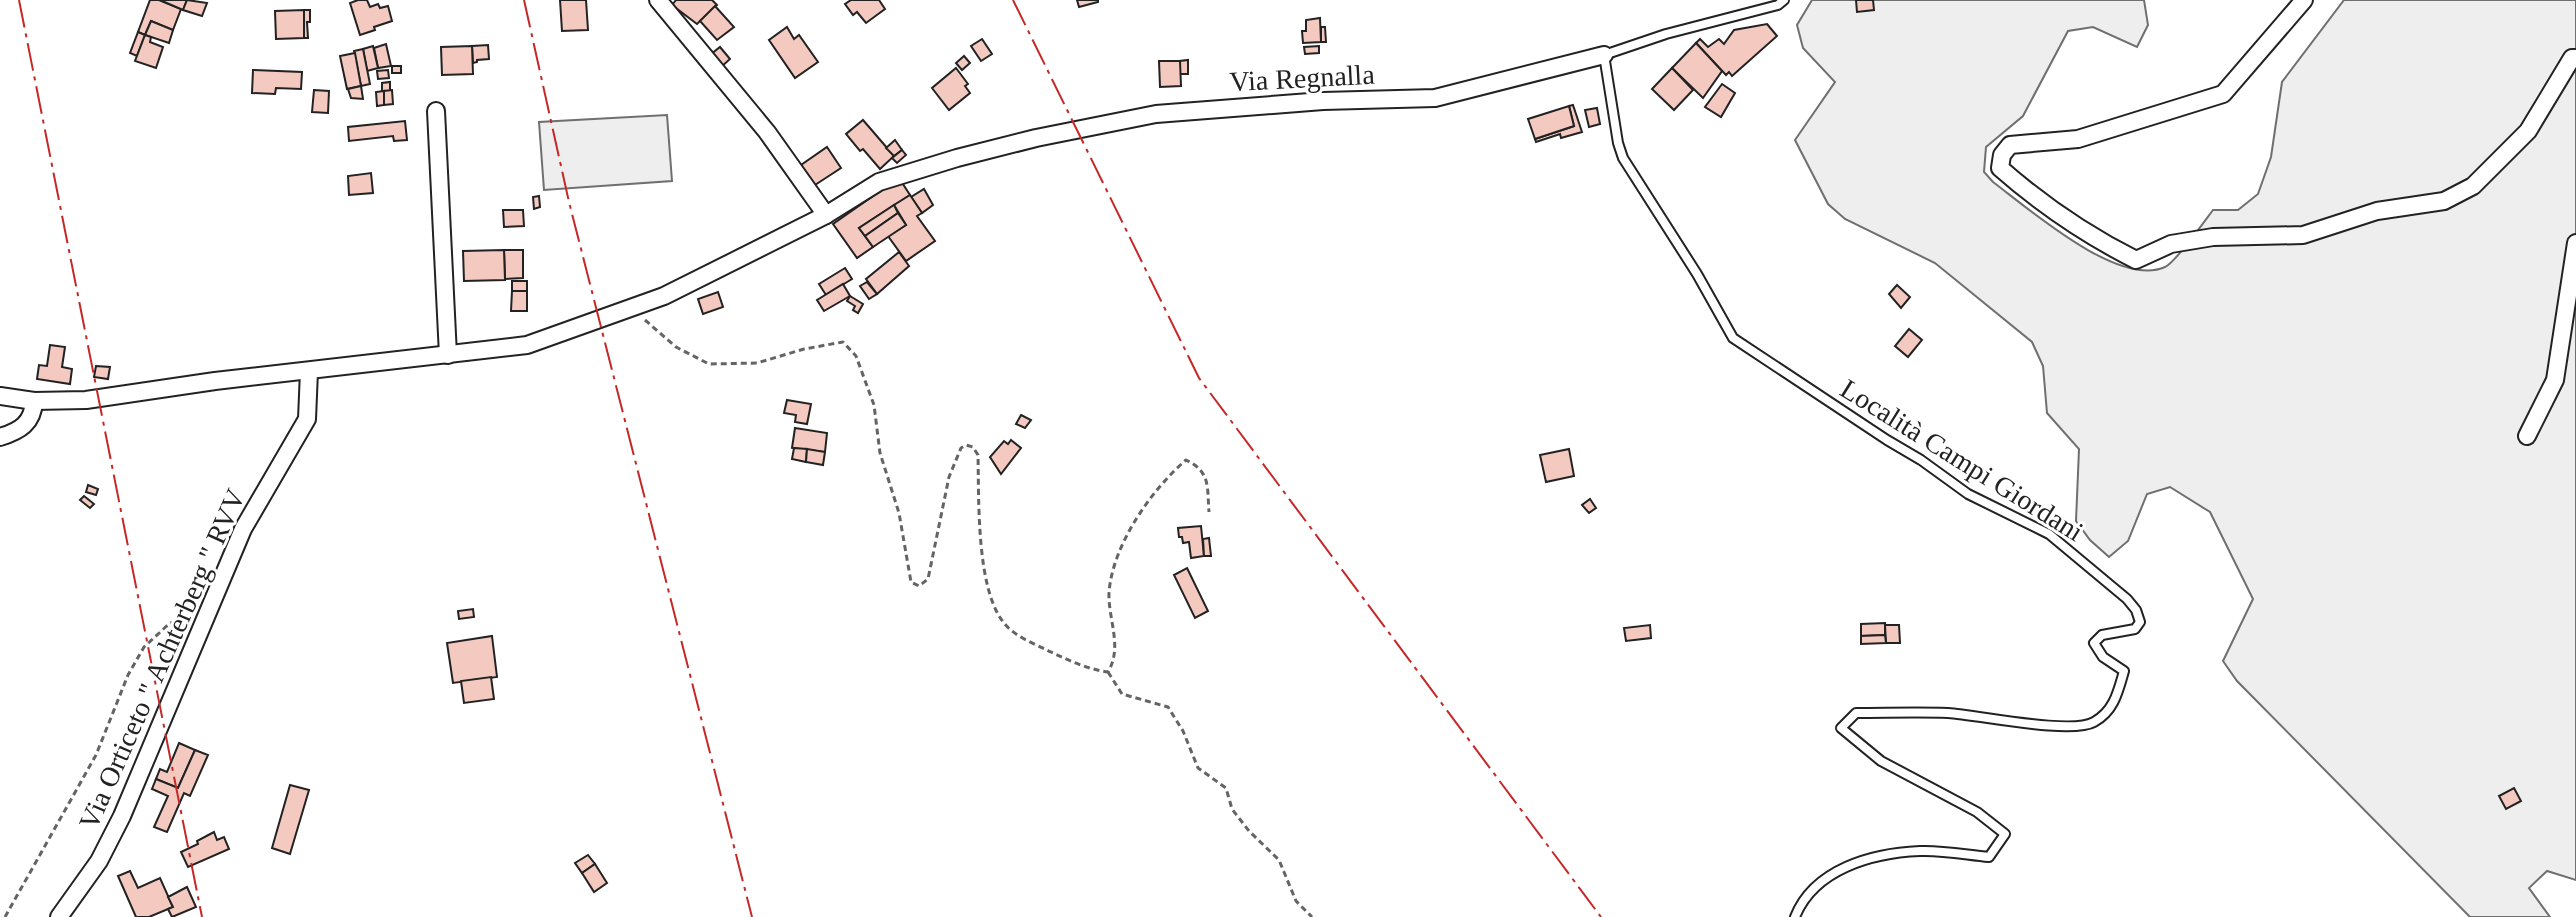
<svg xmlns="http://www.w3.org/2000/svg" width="2576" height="917" font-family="Georgia,serif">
	<rect width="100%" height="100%" fill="#fff"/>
	<!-- green -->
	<g fill="#eee" stroke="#6f6f6f" stroke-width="2">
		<path d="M1812,0H2144L2148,25L2137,47L2093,27L2068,31L2023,116L1986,147L1984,172L1993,182C2029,209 2119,288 2165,267C2175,263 2204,222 2213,210H2238L2258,194L2271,157L2282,82L2344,0H2576V880L2547,871L2529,888L2550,917H2470L2237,681L2223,661L2253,599L2210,512L2170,487L2147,494L2128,541L2109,557L2090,540L2076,521L2079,449L2047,413L2043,366L2032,342L1935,263L1845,219L1828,204L1795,140L1835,82L1803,48L1797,25Z"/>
		<polygon points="667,115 672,181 544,190 539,122"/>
	</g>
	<!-- building -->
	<g fill="#f3c9c0" stroke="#222" stroke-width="2">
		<polygon points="150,0 159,0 181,9 173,30 151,21 145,35 138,32"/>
		<polygon points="160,0 187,0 183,10"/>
		<polygon points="187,0 207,3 202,16 183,10"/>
		<polygon points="358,0 367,0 370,7 378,4 380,8 388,6 392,21 374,27 375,30 360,35 350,3"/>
		<polygon points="560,0 586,0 588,30 562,31"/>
		<polygon points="676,0 712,0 717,5 697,24 672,5"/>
		<polygon points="851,0 879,0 885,9 866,23 857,12 853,15 845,4"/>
		<polygon points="1077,0 1098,0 1098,2 1079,7"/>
		<polygon points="1856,0 1873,0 1874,10 1857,12"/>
		<polygon points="715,6 734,27 717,40 700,21"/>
		<polygon points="304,10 310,10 310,22 307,22 308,38 304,38"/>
		<polygon points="304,10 304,38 276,39 275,11"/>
		<polygon points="1320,18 1321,42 1303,43 1302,31 1306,31 1306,20"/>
		<polygon points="151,21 173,30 169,43 145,35"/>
		<polygon points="1767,24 1777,36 1732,76 1729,72 1726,75 1696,43 1700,39 1708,47 1719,39 1724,44 1734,30"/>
		<polygon points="787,27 794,39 799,35 818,62 795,78 769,40"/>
		<polygon points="1321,27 1325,27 1326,42 1321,42"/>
		<polygon points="138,32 145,35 137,56 130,53"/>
		<polygon points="145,35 151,37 150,42 163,47 156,68 135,61"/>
		<polygon points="982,39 992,54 981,61 971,46"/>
		<polygon points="1696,43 1722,71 1703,98 1672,68"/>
		<polygon points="386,44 391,66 378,68 374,48"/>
		<polygon points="488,45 489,59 477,60 477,62 473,63 472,46"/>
		<polygon points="373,46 378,68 367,71 363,49"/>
		<polygon points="472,46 473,74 442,75 441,47"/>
		<polygon points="1319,46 1319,53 1305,54 1304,47"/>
		<polygon points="720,47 730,59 720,68 710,55"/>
		<polygon points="363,49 370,84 361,86 354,51"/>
		<polygon points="355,53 361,86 347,89 340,56"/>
		<polygon points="964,56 970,63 962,70 956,63"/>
		<polygon points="1188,60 1188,74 1180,74 1180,61"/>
		<polygon points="1159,61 1180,61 1181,86 1160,87"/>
		<rect x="392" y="66" width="9" height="7"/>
		<polygon points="956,68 968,84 965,86 970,93 949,110 932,88"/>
		<polygon points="1672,68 1693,90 1674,110 1652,89"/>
		<polygon points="253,70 302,72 301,89 276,88 275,94 252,93"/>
		<polygon points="388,70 389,78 378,79 377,71"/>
		<polygon points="390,82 390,91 382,91 382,83"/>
		<polygon points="1722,84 1735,93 1721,117 1705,107"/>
		<polygon points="361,86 363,99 351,98 348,89"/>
		<polygon points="314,90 329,91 328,113 312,112"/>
		<polygon points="392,90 393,104 384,105 384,91"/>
		<polygon points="384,91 384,105 377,106 376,92"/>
		<polygon points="1573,105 1582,132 1561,138 1560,134 1536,142 1535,139 1574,126 1569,106"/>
		<polygon points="1569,106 1574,126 1535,139 1528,119"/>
		<polygon points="1597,108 1600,124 1589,127 1585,110"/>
		<polygon points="863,120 894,156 880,169 863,149 860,151 846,134"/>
		<polygon points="405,121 407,140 394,141 393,136 349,141 348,127"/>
		<polygon points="895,140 902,150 894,156 886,148"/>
		<polygon points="827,147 841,168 815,185 801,165"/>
		<polygon points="902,150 906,155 897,163 892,158"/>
		<polygon points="371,173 373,193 349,195 348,176"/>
		<polygon points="899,178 910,195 859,228 873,247 857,258 833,224"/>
		<polygon points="924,189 933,205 922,213 911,197"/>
		<polygon points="910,195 922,213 917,216 935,241 906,261 888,236 906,225 894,205"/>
		<polygon points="539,196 540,207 534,209 533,197"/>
		<polygon points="894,205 898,213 865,236 859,228"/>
		<polygon points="503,210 523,210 524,226 504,227"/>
		<polygon points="898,213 906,225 873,247 865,236"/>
		<polygon points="504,250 523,250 523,278 505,279"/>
		<polygon points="504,250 505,280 464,281 463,251"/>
		<polygon points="899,252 909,266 877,294 866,279"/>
		<polygon points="845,268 852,279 826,295 819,284"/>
		<rect x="512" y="281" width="15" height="10"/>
		<polygon points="867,282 877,294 869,299 860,286"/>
		<polygon points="843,284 850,296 824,311 817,300"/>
		<polygon points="1897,285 1910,297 1901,308 1889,294"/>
		<polygon points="512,291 527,291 527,311 511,311"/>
		<polygon points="718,292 723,307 703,314 698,299"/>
		<polygon points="850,296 863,304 858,313 853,310 855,306 847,301"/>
		<polygon points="1909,329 1922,340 1908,357 1895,346"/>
		<polygon points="50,345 65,347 62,367 72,369 70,384 37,379 39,365 47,366"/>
		<polygon points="96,366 110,367 108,379 94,377"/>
		<polygon points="787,400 811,404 807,424 795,422 796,415 784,413"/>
		<polygon points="1021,415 1031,420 1025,428 1016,424"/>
		<polygon points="795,428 827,433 825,452 792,448"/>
		<polygon points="1011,440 1021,448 1001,474 990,457 1004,441 1008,444"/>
		<polygon points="794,448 807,449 806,462 792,459"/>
		<polygon points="807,449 825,452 823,465 806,462"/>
		<polygon points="1569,449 1574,476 1546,482 1540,455"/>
		<polygon points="88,485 98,489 96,495 86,492"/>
		<polygon points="84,496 94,504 90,508 80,500"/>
		<polygon points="1590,499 1596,508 1589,513 1582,505"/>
		<polygon points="1201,526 1204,556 1191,558 1189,542 1183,543 1182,537 1179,537 1178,528"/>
		<polygon points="1209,538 1211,556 1204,556 1203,539"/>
		<polygon points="1187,568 1208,611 1195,618 1174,575"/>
		<polygon points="473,609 474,617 459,619 458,611"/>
		<polygon points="1885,623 1885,635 1861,636 1861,624"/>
		<polygon points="1650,625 1651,638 1626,641 1624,628"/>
		<polygon points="1885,625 1899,625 1900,643 1886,643"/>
		<polygon points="1885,635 1886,643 1861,644 1861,636"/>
		<polygon points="492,636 497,677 453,683 447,643"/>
		<polygon points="491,677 494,699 464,703 461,681"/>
		<polygon points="179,743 195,750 178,788 156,779 160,769 167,772"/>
		<polygon points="195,750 208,755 190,796 184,793 167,832 154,827 168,796 152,789 156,779 178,788"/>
		<polygon points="290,785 309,790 290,854 272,848"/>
		<polygon points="2514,788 2521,801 2506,809 2499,796"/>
		<polygon points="214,832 217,840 224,837 229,849 188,867 181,852 198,844 197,841"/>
		<polygon points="588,855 595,864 582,873 575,863"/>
		<polygon points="595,864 607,883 594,892 582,873"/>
		<polygon points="130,871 138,888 160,878 173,907 149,917 136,917 118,876"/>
		<polygon points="187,887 196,907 172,917 168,909 173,907 168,897"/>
	</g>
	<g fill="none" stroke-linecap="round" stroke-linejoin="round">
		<!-- service casing -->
		<g stroke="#222" stroke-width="12">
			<path id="service" d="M1784,0L1778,5L1666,34L1604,55L1618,143L1623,158L1697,274L1733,338L1887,440L1921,460L1968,494L2049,534L2127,599L2136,610L2140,622L2135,629L2102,635L2094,643L2103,657L2124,671C2118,692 2114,711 2094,722C2071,735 1979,715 1948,713C1917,712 1886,713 1856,713L1841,728L1881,761L1977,812L2005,834L1989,857C1967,855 1943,850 1920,851C1872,853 1814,869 1795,917"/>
		</g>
		<!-- minor casing -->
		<g stroke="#222" stroke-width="20">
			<g id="minor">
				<polyline points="658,0 767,132 826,215"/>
				<path d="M2304,0L2223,94L2078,139L2010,145L2002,155L2000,168C2042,205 2086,235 2136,260L2171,244L2213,237L2303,235L2377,211L2444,201L2473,186L2528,131L2572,58H2576"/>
				<polyline points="436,111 448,355"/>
				<polyline points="0,396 34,401 86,400 215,381 527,345 664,296 826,215 879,182 957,158 1036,138 1156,114 1323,101 1435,98 1604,55"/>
				<polyline points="2527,436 2555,380 2576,243"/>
				<path d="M0,437C20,431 33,423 34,401"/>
				<polyline points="59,917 99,861 122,816 243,529 307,419 309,371"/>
			</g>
		</g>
		<!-- path -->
		<g stroke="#646464" stroke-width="3" stroke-dasharray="6 4" stroke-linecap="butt">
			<path d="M645,320L676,347L709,364L757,363L804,349L843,342L856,356L874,405L880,453L899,513L911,582L919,586L928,579L949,477L961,448L966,445L973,447L978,455C979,499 976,589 1004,623C1015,637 1035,644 1051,652C1070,661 1087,669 1108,672C1123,647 1108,619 1109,593C1112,546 1151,490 1186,460C1211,472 1207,487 1209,512"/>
			<polyline points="1108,672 1122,694 1168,707 1183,731 1198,768 1226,788 1232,809 1249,831 1279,860 1296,901 1312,917"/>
			<polyline points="5,917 96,755 128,675 144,647 170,623 186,619"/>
		</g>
		<!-- service -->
		<use href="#service" stroke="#fff" stroke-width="8"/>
		<!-- minor -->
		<use href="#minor" stroke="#fff" stroke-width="16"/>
		<!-- power -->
		<g stroke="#c62828" stroke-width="2" stroke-dasharray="28 6 4 6" stroke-linecap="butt">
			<polyline points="19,0 202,917"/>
			<polyline points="524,0 569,202 752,917"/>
			<polyline points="1013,0 1199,378 1601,917"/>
		</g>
	</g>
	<g text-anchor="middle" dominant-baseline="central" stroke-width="6" stroke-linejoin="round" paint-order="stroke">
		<!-- street labels -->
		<g font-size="28" fill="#222" stroke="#fff">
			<text transform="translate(1302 78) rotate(-3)">Via Regnalla</text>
			<text transform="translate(1962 460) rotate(32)">Località Campi Giordani</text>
			<text transform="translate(162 659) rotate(-66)">Via Orticeto " Achterberg " RVV</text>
		</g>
	</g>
</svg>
